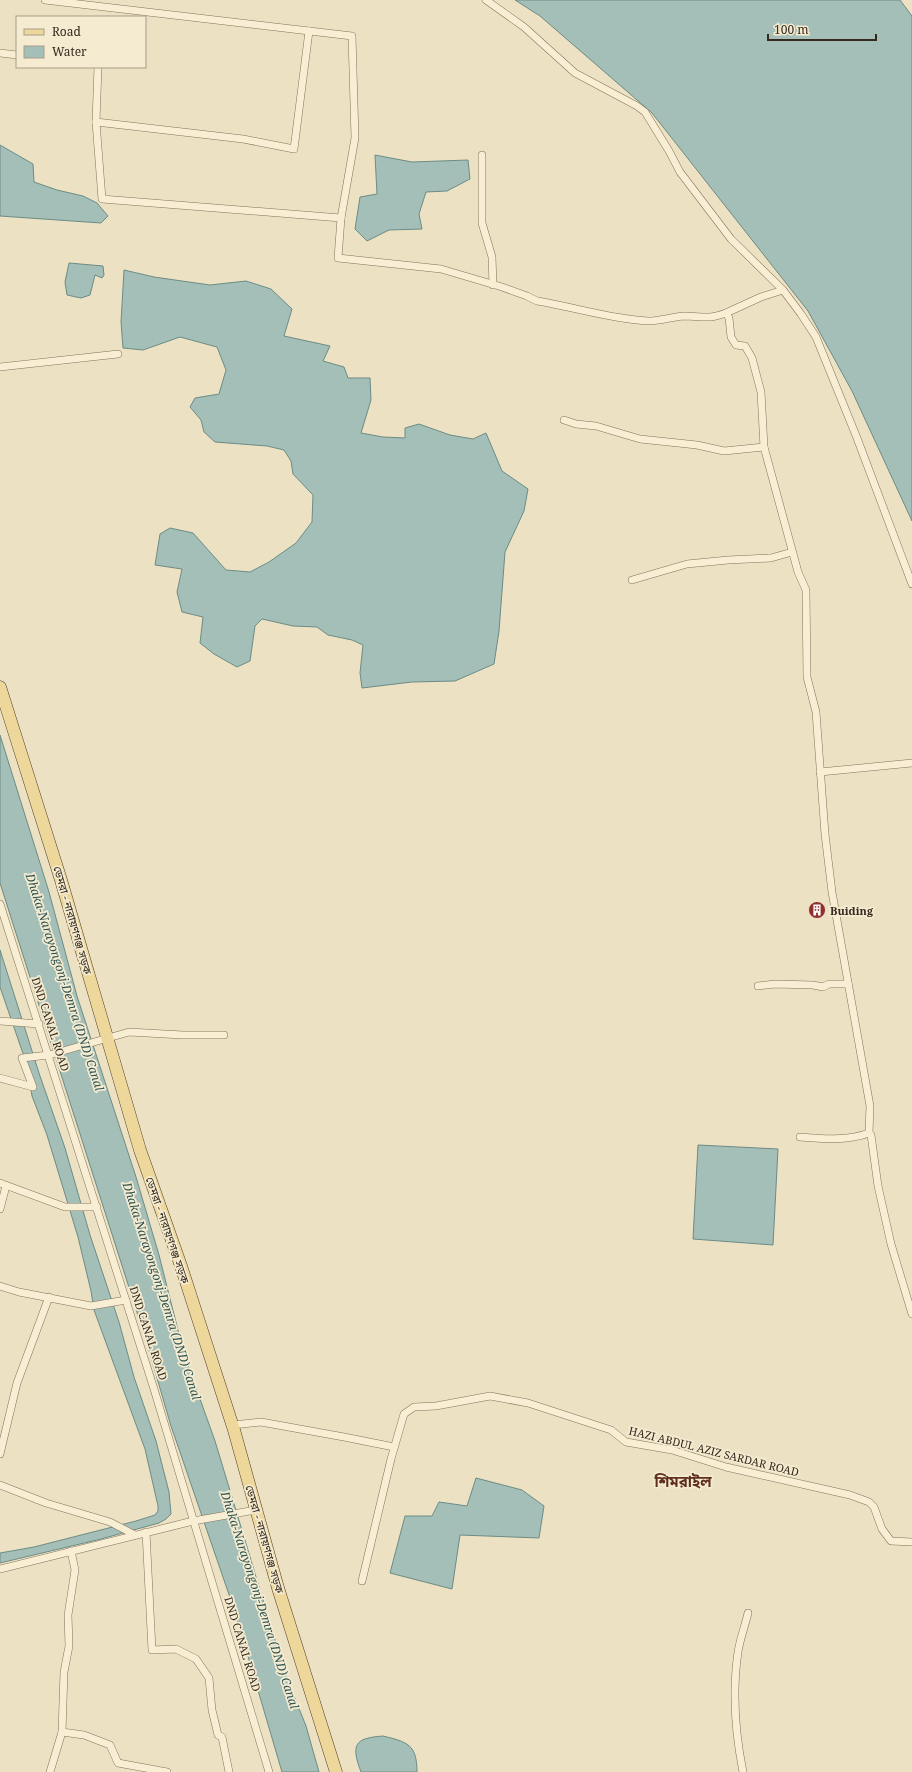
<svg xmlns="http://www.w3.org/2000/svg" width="912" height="1772" font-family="'Noto Serif','Noto Sans Bengali',serif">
	<rect width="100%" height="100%" fill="#ece1c2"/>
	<!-- water -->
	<g fill="#a4beb8" stroke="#6c8c85">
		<polygon points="515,0 900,0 912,16 912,521 852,391 808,311 652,113 540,16"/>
		<polygon points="0,145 33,164 34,182 57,190 83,196 97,203 108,216 101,223 0,216"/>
		<polygon points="375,155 412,162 468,160 470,179 447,191 426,192 419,214 422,229 389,230 367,241 355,229 360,197 377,194"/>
		<polygon points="69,263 103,266 104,275 102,278 95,275 90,295 81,298 67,295 65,282"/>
		<polygon points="124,270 154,277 210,285 246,281 271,289 292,309 284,336 330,346 323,361 344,367 348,378 370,378 371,400 361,433 383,437 405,438 405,428 419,424 450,435 473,439 486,433 502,471 528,489 524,511 505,552 499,631 494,664 455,681 412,682 362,688 360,673 363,645 352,640 328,635 317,627 293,626 262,619 255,626 250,661 237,667 214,654 200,643 203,617 182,612 177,592 182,569 155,565 160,534 170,528 193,533 226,570 250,572 269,562 296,543 312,522 313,495 293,474 291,461 284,450 267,446 215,442 204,432 201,420 190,407 195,398 219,394 226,370 217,347 180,337 143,350 123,348 121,322"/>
		<polygon points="0,735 49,892 77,996 136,1177 159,1255 184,1354 215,1441 286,1676 306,1726 319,1772 282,1772 235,1612 171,1426 148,1347 0,883"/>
		<polygon points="0,950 40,1076 65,1148 90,1235 119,1322 134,1377 156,1441 169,1492 171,1514 166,1519 159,1523 101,1539 0,1563 0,1553 34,1547 136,1521 155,1515 158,1511 158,1506 145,1449 94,1310 91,1291 78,1237 47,1135 32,1096 27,1065 0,987"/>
		<polygon points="698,1145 778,1149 773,1245 693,1239"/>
		<polygon points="476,1478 522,1490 544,1506 539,1538 460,1535 452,1589 390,1573 405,1516 432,1516 439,1502 467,1506"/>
		<path d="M383,1736C407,1742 417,1744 417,1772H361C351,1745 354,1738 383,1736Z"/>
	</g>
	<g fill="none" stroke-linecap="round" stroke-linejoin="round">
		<!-- street casing -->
		<g stroke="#85725a" stroke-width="8">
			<g id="street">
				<path d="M45,0L352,36L355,138L341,218L338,258L441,269L502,287L527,296L537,301C574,307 610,319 648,321C660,321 672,317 684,316C703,316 707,320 726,313L729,318L731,337L736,345L745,346L752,358L761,392L764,447L798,572L806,590L807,677L816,712L825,834L832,892L870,1106L869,1133L871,1135L878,1186L891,1244L912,1314"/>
				<polyline points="486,0 524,27 575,73 637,106 645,112 669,151 680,172 731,239 783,290 801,314 816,337 857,438 912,584"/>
				<polyline points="0,53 17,55"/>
				<polyline points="98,67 96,122 243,139 294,149 309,31"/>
				<polyline points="96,122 102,199 341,218"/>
				<polyline points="482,155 482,223 492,257 493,285"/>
				<polyline points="726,313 761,297 783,290"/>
				<polyline points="0,367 118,354"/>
				<polyline points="564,420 576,424 596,426 640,439 697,445 724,451 764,447"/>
				<polyline points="632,580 687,564 728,560 771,558 792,552"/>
				<polyline points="820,772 912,763"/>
				<polyline points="0,904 154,1389 269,1772"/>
				<polyline points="758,986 775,984 813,985 823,987 829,984 848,984"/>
				<polyline points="0,1021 39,1024"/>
				<polyline points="0,1078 33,1087 22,1058 49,1055 129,1032 183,1035 224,1035"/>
				<path d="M800,1137C822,1139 848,1141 869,1133"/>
				<polyline points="0,1183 65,1207 97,1207"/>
				<polyline points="0,1209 6,1186"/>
				<polyline points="0,1286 19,1292 91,1306 126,1300"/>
				<polyline points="233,1425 261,1422 344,1437 394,1447"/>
				<polyline points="0,1454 17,1383 49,1297"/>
				<polyline points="0,1485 46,1503 110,1522 135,1535"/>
				<polyline points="146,1532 152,1650 176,1649 196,1659 209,1678 212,1710 218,1735 222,1737 229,1772"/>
				<polyline points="71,1551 75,1570 68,1615 69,1646 64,1672 62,1732 84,1735 110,1745 118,1763 167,1772"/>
				<polyline points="0,1569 193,1521 256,1510"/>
				<polyline points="362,1581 391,1459 404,1414 414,1407 436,1406 490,1396 528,1403 611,1430 626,1442 672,1450 726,1467 850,1495 869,1502 874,1507 882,1529 891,1541 912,1542"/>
				<polyline points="50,1772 62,1732"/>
				<path d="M743,1772C735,1732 732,1693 738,1652C740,1639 745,1626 748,1613"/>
			</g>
		</g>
		<!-- primary casing -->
		<g stroke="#52402e" stroke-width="13">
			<polyline id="primary" points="0,687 61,880 140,1150 181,1266 234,1430 278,1588 336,1772"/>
		</g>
		<!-- street -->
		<use href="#street" stroke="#f7eed4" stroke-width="7"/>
		<!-- primary -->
		<use href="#primary" stroke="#eed79b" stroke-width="12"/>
	</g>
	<!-- icons -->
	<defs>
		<g id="building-disc" transform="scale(0.9)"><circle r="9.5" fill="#912f2d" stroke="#f4ebd1"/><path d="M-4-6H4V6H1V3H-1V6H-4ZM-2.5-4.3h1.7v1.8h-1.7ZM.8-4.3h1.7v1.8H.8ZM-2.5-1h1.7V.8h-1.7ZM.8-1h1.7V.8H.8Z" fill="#fff"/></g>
	</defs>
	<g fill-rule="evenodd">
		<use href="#building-disc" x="817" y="910"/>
	</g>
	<g text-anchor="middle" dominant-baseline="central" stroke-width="3.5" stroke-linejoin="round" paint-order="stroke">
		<!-- poi labels -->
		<g font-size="11" font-weight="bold" fill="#352a1d" stroke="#f4ebd1" text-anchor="start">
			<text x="830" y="910">Buiding</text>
		</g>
		<!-- street labels -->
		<g font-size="11" fill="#352a1d" stroke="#f4ebd1">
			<text transform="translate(73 920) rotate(74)">ডেমরা - নারায়ণগঞ্জ সড়ক</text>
			<text transform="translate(51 1024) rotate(72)">DND CANAL ROAD</text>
			<text transform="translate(168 1230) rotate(71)">ডেমরা - নারায়ণগঞ্জ সড়ক</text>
			<text transform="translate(149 1333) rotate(72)">DND CANAL ROAD</text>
			<text transform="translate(714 1451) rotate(14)">HAZI ABDUL AZIZ SARDAR ROAD</text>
			<text transform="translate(265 1539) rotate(74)">ডেমরা - নারায়ণগঞ্জ সড়ক</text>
			<text transform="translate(243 1644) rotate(73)">DND CANAL ROAD</text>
		</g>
		<!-- water labels -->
		<g font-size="12" font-style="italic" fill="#2d5453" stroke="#f4ebd1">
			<text transform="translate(65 982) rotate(72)">Dhaka-Narayongonj-Demra (DND) Canal</text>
			<text transform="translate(162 1291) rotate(72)">Dhaka-Narayongonj-Demra (DND) Canal</text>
			<text transform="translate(260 1600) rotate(72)">Dhaka-Narayongonj-Demra (DND) Canal</text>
		</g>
		<!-- district labels -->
		<g font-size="15" font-weight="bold" fill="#602f1f" stroke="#f4ebd1">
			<text x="683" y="1481">শিমরাইল</text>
		</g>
	</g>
	<!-- legend -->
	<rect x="16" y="16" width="130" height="52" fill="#f4ebd1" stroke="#a89e89"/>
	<rect x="24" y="29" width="20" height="6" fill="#eed79b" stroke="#a89e89"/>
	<text x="52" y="36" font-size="12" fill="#352a1d">Road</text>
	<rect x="24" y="46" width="20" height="12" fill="#a4beb8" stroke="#a89e89"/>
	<text x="52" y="56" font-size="12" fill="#352a1d">Water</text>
	<!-- scale -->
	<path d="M768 34v6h108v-6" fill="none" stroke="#352a1d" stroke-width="2"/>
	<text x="774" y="34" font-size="12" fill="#352a1d" stroke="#f4ebd1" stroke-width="3" paint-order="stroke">100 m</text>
</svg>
